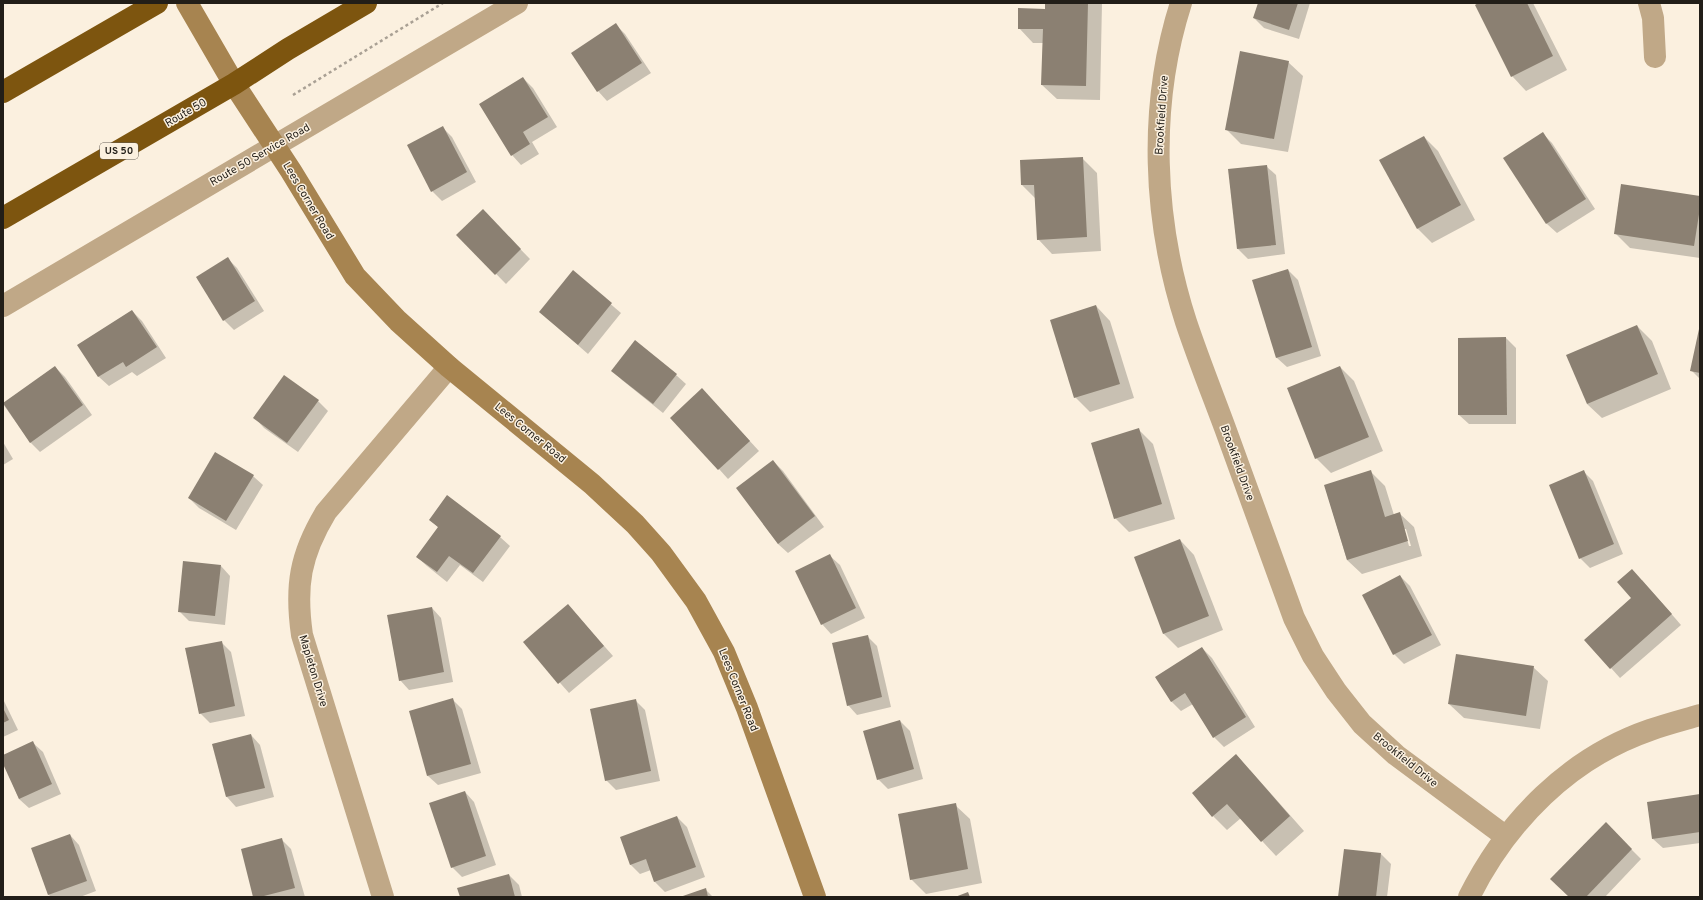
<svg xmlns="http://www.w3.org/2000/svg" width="1703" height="900" font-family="Overpass,sans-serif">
	<rect width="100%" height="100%" fill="#fbf0df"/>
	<!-- shadow -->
	<g fill="#0003" fill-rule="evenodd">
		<polygon points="1046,3 1102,3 1100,100 1057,99 1042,85 1043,43 1033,43 1019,28 1045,10"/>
		<polygon points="1259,3 1310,3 1299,39 1264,28 1254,18"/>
		<polygon points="1480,3 1533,3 1567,70 1526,91 1512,76"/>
		<polygon points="616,25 625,34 651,73 607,101 598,91"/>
		<polygon points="1288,62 1303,76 1288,152 1241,144 1226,129"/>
		<polygon points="523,78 533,88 557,127 532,142 539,154 521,165 512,155"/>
		<polygon points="442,127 452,137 476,182 442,201 432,191"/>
		<polygon points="1542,133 1552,143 1595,209 1557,233 1547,224"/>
		<polygon points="1424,137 1438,151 1475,220 1432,243 1418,229"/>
		<polygon points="1082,158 1097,173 1101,251 1052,254 1038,239 1035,198 1022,185"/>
		<polygon points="1266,166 1276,175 1285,254 1248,259 1238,249"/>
		<polygon points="1700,197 1700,258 1630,248 1615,233"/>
		<polygon points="483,211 530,259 506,284 458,235"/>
		<polygon points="228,259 237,268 264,311 234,330 224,320 197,278"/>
		<polygon points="1288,270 1298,280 1321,356 1287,367 1277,358"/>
		<polygon points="573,272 621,313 588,354 540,312"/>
		<polygon points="1096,306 1110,321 1134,398 1090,412 1075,397"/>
		<polygon points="132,311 142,321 166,358 137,376 132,372 109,386 99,377 79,345"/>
		<polygon points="1637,326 1652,341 1671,389 1602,418 1587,404"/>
		<polygon points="1700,331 1700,379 1691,370"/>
		<polygon points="1506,338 1516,348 1516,424 1469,424 1459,415"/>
		<polygon points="55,367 65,377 92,415 40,452 30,442 3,404"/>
		<polygon points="1340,367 1354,381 1383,451 1331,473 1316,458"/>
		<polygon points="612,370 676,375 686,384 663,413 622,380"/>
		<polygon points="712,400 759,451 728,479 719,469"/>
		<polygon points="318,401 328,411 298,452 264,428 255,418"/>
		<polygon points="1138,429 1153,444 1175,519 1129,532 1115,518"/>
		<polygon points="3,442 13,459 3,465"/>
		<polygon points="773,461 783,471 824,527 788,553 778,544 737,488"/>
		<path d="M1370,471L1385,486L1394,515L1399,513L1414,527L1422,556L1362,574L1347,560L1325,486ZM1404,529H1406L1411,546H1409Z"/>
		<polygon points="1583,471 1593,481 1623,554 1590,568 1580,558"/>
		<polygon points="253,476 263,485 236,530 199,508 189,498"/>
		<polygon points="430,519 500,537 510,546 483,582 460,565 447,582 427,566 417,557 439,528"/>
		<polygon points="1180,540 1194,555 1223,630 1178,648 1163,633"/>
		<polygon points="830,556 840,565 865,618 831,634 822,624"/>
		<polygon points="221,566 230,576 225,625 189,621 179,611"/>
		<polygon points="1400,576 1410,586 1441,645 1404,664 1394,654"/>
		<polygon points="1642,580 1681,625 1620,678 1611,668 1633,598"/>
		<polygon points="568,605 613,656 569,693 524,642"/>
		<polygon points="432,608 441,618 453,682 409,690 400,680"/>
		<polygon points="867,636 877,646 891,707 857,715 848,705"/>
		<polygon points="221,642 231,652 245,716 210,723 200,713"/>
		<polygon points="1202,648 1212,658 1255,727 1224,747 1214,737 1193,704 1181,711 1171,701"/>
		<polygon points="1533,667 1548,681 1540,729 1464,718 1449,704"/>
		<polygon points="3,699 18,730 3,737"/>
		<polygon points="452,699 462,709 481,773 438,785 428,776"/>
		<polygon points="635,700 645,710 660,781 616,790 606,780"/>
		<polygon points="900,721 910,731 923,779 888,789 878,779"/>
		<polygon points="251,735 260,745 274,797 236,807 227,797 213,744"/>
		<polygon points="33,743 43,752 61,794 29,808 19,799 3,761 3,756"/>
		<polygon points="1250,770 1304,831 1276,856 1241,818 1227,830 1213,816"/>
		<polygon points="465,792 474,802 496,865 462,877 452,867"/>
		<polygon points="1700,795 1700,843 1663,848 1653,839"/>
		<polygon points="955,805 970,819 982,883 926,894 911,879"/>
		<polygon points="677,817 687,827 705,877 665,892 655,882 651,870 640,874 630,864"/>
		<polygon points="1606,824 1641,859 1605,897 1570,897"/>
		<polygon points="70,835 79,845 96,891 80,897 51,897 49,895"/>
		<polygon points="281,839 291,849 305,897 254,897"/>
		<polygon points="1345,850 1381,854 1391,864 1387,897 1339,897"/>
		<polygon points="509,875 519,885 522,897 461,897"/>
		<polygon points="705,889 713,897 682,897"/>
	</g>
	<!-- building -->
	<g fill="#8b8072">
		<polygon points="1045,3 1088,3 1086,86 1041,85 1043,29 1018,29 1018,8 1045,9"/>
		<polygon points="1258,3 1298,3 1289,30 1253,18"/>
		<polygon points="1478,3 1527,3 1553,56 1511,77 1475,5"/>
		<polygon points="616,23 642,63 597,92 571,53"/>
		<polygon points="1240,51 1289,61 1274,139 1225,130"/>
		<polygon points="523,77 548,117 523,132 530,144 511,156 479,104"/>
		<polygon points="443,126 467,172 431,192 407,145"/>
		<polygon points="1543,132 1586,199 1546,224 1503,158"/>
		<polygon points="1424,136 1461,205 1417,229 1379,160"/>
		<polygon points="1083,157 1087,237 1037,240 1034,185 1021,185 1020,160"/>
		<polygon points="1267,165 1276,245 1237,249 1228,169"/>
		<polygon points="1621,184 1700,196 1700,208 1694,246 1614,234"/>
		<polygon points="483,209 521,249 495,275 456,235"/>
		<polygon points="228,257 255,301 223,321 196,277"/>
		<polygon points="1288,269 1312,347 1276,358 1252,280"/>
		<polygon points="573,270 612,303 578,345 539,312"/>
		<polygon points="1096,305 1120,384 1074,398 1050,320"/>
		<polygon points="132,310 157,347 126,367 123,362 98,377 77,345"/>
		<polygon points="1637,325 1658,374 1587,404 1566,355"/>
		<polygon points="1699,329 1700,329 1700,373 1690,371"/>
		<polygon points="1506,337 1507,415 1458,415 1458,338"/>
		<polygon points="635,340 677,374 653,404 611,371"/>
		<polygon points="55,366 83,405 30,443 3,403"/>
		<polygon points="1340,366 1369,437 1315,459 1287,388"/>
		<polygon points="284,375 319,400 287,443 253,418"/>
		<polygon points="702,388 750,441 718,470 670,418"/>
		<polygon points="1139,428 1162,504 1114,519 1091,443"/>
		<polygon points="215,452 254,475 226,521 188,498"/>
		<polygon points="773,460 815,516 778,544 736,488"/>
		<polygon points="1371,470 1385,517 1400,512 1408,541 1347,560 1324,485"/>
		<polygon points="1584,470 1614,544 1579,559 1549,485"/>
		<polygon points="447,495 501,536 473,573 449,556 437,572 416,557 438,527 429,520"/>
		<polygon points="1180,539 1209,616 1163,634 1134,557"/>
		<polygon points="830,554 856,608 821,625 795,571"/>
		<polygon points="183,561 221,565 215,616 178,612"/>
		<polygon points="1632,569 1672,614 1610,669 1584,640 1631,598 1617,582"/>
		<polygon points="1400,575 1432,635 1393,655 1362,595"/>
		<polygon points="568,604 604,646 558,684 523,642"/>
		<polygon points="432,607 444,672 399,681 387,615"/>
		<polygon points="868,635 882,697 847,706 832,643"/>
		<polygon points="222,641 235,706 199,714 185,648"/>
		<polygon points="1202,647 1246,717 1213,738 1185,693 1171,702 1155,677"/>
		<polygon points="1456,654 1534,666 1526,716 1448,704"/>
		<polygon points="453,698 471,764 427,776 409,711"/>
		<polygon points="636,699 651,771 605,781 590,709"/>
		<polygon points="3,708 9,720 3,723"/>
		<polygon points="900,720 914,769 877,780 863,731"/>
		<polygon points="251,734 265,788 226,797 212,744"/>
		<polygon points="33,741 52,784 19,799 3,764 3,755"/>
		<polygon points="1236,754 1290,816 1261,842 1227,804 1212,817 1192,793"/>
		<polygon points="465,791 486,856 451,868 429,803"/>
		<polygon points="1700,794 1700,832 1652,839 1647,802"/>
		<polygon points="956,803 968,869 910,880 898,814"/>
		<polygon points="677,816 696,867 654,882 646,859 630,865 620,837"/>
		<polygon points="1606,822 1632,849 1586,897 1569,897 1550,879"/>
		<polygon points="70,834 87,881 48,895 31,848"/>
		<polygon points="282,838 295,888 260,897 253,897 241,849"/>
		<polygon points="1344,849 1381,853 1376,897 1338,897"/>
		<polygon points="509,874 515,897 460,897 457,888"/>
		<polygon points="706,888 708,897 680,897"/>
		<polygon points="968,892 970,897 955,897"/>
	</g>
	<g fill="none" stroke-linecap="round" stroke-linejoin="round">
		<!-- path -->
		<polyline stroke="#a9a094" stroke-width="2.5" stroke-dasharray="3 3" stroke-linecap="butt" points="293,95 443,3"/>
		<!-- street -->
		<g stroke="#c0a887" stroke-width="22">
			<path d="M1181,3C1148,106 1153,220 1186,322C1198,358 1212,393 1225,428C1248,492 1271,555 1294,618L1313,656L1336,691L1362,724L1396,755L1505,836"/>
			<polyline points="1649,3 1653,18 1655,57"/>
			<polyline points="3,306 517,3"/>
			<path d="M383,897L302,635C295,586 300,555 326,512L449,367"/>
			<path d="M1469,897C1507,821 1569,758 1650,730C1667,724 1683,720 1700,715"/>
		</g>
		<!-- secondary -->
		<polyline stroke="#a78450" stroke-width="22" points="187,3 234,84 291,171 355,276 398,321 449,367 592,484 635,524 661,553 696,601 724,652 747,708 815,897"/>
		<!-- highway -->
		<g stroke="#7d550f" stroke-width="22">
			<polyline points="3,92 157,3"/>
			<polyline points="3,218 234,84 288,49 366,3"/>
		</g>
	</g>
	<g text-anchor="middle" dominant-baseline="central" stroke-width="3" stroke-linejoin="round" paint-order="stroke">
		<!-- shield labels -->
		<rect fill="#fbf0df" stroke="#635d54" stroke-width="1" x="100" y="143" width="38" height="16" rx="3"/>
		<g font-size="10" font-weight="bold" fill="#221e18">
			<text x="119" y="151">US 50</text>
		</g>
		<!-- street labels -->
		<g font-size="11" fill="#221e18" stroke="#fbf0df">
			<text transform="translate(186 113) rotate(-30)">Route 50</text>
			<text transform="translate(1162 115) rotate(-86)">Brookfield Drive</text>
			<text transform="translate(260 155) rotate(-30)">Route 50 Service Road</text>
			<text transform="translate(308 201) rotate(59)">Lees Corner Road</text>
			<text transform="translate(530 433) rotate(39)">Lees Corner Road</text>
			<text transform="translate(1237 463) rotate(70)">Brookfield Drive</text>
			<text transform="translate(313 671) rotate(73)">Mapleton Drive</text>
			<text transform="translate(738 690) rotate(68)">Lees Corner Road</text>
			<text transform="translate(1405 760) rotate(39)">Brookfield Drive</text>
		</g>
	</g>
	<!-- border -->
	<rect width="1703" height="900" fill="none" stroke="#221e18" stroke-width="8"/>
</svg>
